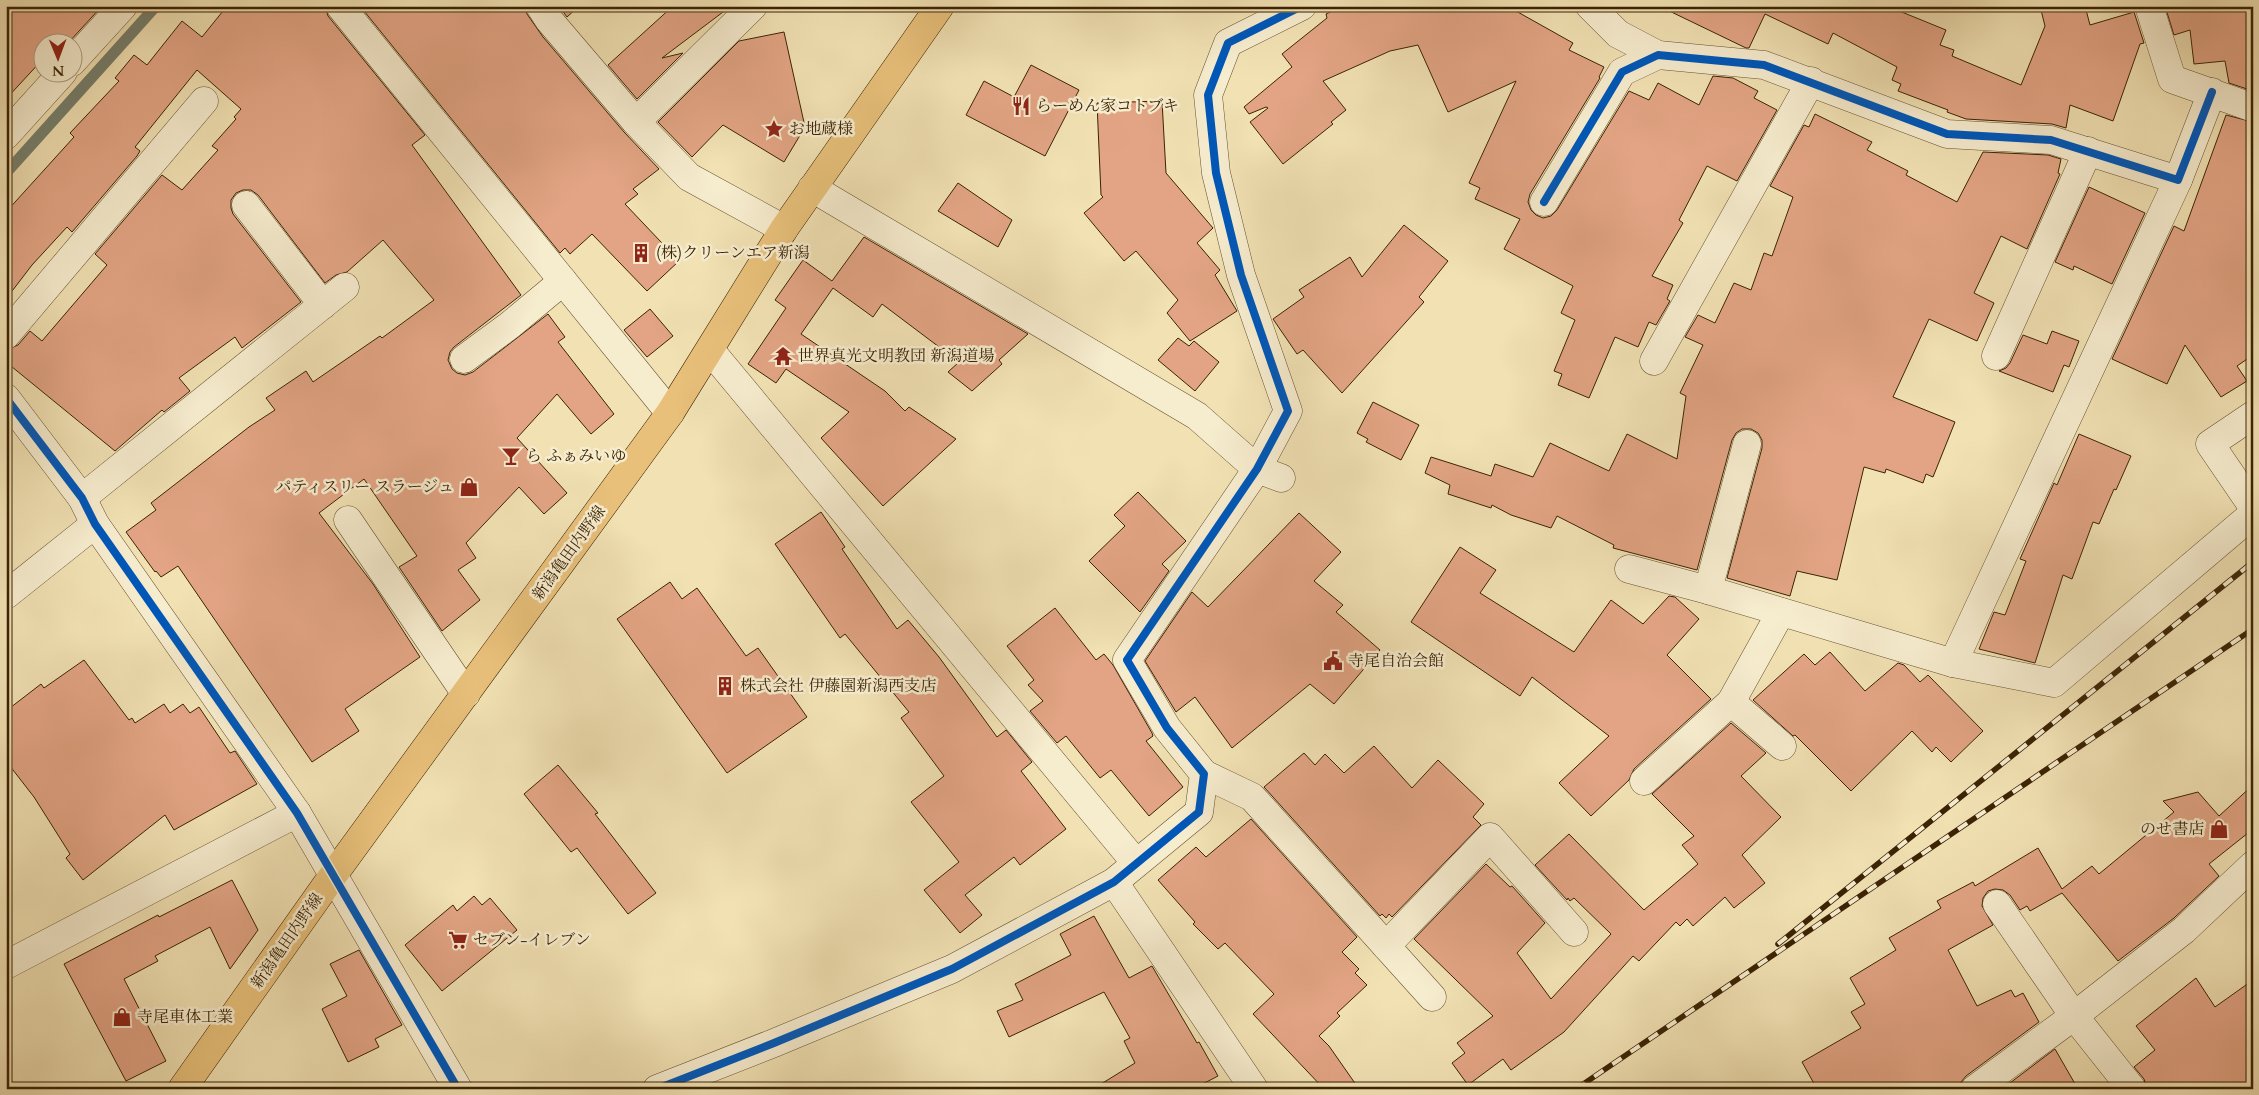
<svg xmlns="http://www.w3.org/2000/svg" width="2259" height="1095" font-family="Cardo,'Noto Serif JP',serif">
	<rect width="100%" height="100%" fill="#f1e1b3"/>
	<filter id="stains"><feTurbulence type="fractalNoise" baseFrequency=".004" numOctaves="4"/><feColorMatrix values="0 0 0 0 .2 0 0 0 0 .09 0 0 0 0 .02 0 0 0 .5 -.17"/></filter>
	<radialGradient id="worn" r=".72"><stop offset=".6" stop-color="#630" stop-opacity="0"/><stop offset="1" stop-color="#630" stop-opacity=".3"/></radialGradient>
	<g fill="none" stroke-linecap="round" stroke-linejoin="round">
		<!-- stream -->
		<polyline stroke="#757f6d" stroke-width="11" points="6,173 156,6"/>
	</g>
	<!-- building -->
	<g fill="#e2a484" stroke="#3b2304">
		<polygon points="15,6 102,6 69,42 42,42 42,60 6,99 6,15"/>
		<polygon points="227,6 325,6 328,16 425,135 412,145 521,295 454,347 450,352 448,360 452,369 457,373 465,375 473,372 548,314 565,337 558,342 614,414 591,434 557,394 517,438 567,493 544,514 519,487 466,543 476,558 458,570 480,600 442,631 399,567 417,556 364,479 319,513 373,584 420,657 345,709 359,731 312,762 178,566 161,577 156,571 155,572 126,532 156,510 151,503 249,427 275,410 266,398 306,371 313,382 380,336 382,338 434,300 383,240 347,272 336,275 325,283 258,195 251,190 243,190 236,193 231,200 231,208 233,214 301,302 242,348 235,337 179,378 190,391 164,412 162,410 115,451 6,362 6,350 18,345 30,331 42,341 107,265 95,254 162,175 182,190 218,150 212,146 236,119 234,117 241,109 197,70 135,147 140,151 137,156 72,232 67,227 32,265 6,299 6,212 74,137 70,133 119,81 115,78 134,55 147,65 182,21 202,37"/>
		<polygon points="360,6 524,6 527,14 543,37 624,132 659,169 633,189 638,194 625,204 679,261 647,291 592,234 570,254 565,248 560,253"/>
		<polygon points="559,6 579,6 567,17"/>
		<polygon points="673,6 731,6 662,58 683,53 637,99 608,65"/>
		<polygon points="1343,6 1507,6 1573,43 1569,50 1604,67 1599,77 1600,78 1530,194 1528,202 1531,210 1536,215 1543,218 1551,216 1557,210 1629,91 1649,100 1658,83 1699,105 1713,76 1733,78 1758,91 1754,98 1777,110 1737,181 1707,166 1679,220 1683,223 1652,276 1673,285 1667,299 1670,301 1656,325 1649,322 1638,347 1615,337 1589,398 1558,385 1562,374 1554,371 1575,320 1561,313 1573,286 1504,249 1520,219 1475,199 1480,188 1469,183 1516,81 1448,112 1418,45 1390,51 1323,81 1346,110 1331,122 1333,124 1283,164 1250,122 1268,108 1266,107 1249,114 1244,107 1292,67 1282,54 1327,18 1326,14"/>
		<polygon points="1659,6 1887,6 1946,30 1940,45 1954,50 1952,56 2021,85 2045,26 2040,6 2085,6 2090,25 2134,12 2144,43 2140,44 2113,121 2070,105 2066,128 2052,124 1966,119 1947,112 1948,110 1898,91 1901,84 1892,80 1897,67 1833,33 1828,44 1765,14 1749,48 1746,48"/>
		<polygon points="2165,6 2253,6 2253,91 2229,83 2225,61 2194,64 2190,30 2174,35"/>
		<polygon points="784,32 805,127 784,162 723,125 692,157 658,122 739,41"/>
		<polygon points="1031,65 1079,90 1045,156 966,115 984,81 1014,97"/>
		<polygon points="1162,101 1166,173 1213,228 1197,243 1220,270 1215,275 1237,311 1190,341 1167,313 1178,300 1136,251 1124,261 1084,213 1103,197 1101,195 1097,103"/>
		<polygon points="1815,114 1872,142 1867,150 1908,171 1906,175 1957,202 1983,152 2048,155 2061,159 2058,173 2060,174 2027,249 2001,236 1974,293 1994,303 1977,341 1929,319 1893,397 1955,422 1933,477 1926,474 1923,483 1886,469 1885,473 1864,467 1837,580 1797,571 1790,596 1727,578 1762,448 1762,440 1758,433 1751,429 1742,429 1736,433 1732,440 1697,570 1613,548 1614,545 1557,516 1551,528 1511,515 1492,505 1491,508 1448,494 1450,485 1425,473 1431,457 1491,476 1495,464 1533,477 1550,443 1609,471 1627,434 1677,459 1686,396 1680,393 1703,345 1685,337 1698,315 1715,323 1734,283 1751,290 1764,253 1772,256 1793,197 1770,186 1804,125 1809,127"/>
		<polygon points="2226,115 2253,122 2253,355 2237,366 2247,381 2221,397 2185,345 2167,384 2112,359 2174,226 2184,231"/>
		<polygon points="958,183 1012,220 998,247 938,211"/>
		<polygon points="2089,187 2145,213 2112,284 2074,266 2073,270 2055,262"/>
		<polygon points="1404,225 1448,261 1419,297 1424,302 1342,393 1303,350 1297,354 1273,319 1304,297 1299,290 1350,257 1362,277"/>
		<polygon points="864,237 1028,334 999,360 1002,364 972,391 948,372 959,362 882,304 873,317 833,288 801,334 885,391 905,411 909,407 956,439 883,506 821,438 849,412 786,369 776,383 748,364 786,308 775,300 803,260 832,281"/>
		<polygon points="650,309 673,336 647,357 624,330"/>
		<polygon points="2052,331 2079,341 2069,367 2064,365 2053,392 1999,371 2006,368 2010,363 2023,335 2047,344"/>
		<polygon points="1178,338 1189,346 1194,341 1219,362 1195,391 1158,360"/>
		<polygon points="1373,402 1419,425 1401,460 1366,442 1368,439 1357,433"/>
		<polygon points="2079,434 2131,456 2116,490 2114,489 2099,524 2093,522 2072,579 2063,575 2035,663 1979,649 1994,612 2005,615 2026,561 2020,559 2054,483 2057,485"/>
		<polygon points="1138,492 1186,541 1162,564 1169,571 1140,612 1089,561 1125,526 1114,515"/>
		<polygon points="821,512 845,547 842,549 897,629 908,620 939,657 997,737 1006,730 1032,762 1021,771 1066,829 1020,865 1014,857 965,895 982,915 960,933 924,890 959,862 911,802 944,776 901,718 909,712 845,634 840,638 775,544"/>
		<polygon points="1299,513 1341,552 1314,581 1343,605 1336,612 1380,650 1334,704 1310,684 1232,748 1195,697 1176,712 1145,661 1192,592 1208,607"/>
		<polygon points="1460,547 1496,570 1480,593 1574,652 1611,600 1643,624 1669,596 1675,597 1699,619 1667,655 1711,699 1634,769 1629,780 1591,816 1559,783 1609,736 1532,677 1520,696 1411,622"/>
		<polygon points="670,582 682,599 697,588 746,656 758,648 807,717 727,773 617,619"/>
		<polygon points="1055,608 1096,660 1104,654 1113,665 1152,733 1153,736 1146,741 1183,787 1149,816 1111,770 1100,778 1066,736 1057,743 1030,711 1043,701 1028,685 1034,680 1007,646"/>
		<polygon points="1830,652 1865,691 1898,663 1904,665 1920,682 1928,675 1983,731 1951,762 1936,747 1932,752 1912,731 1851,791 1795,735 1793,736 1753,700 1804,654 1815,665"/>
		<polygon points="84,660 129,720 132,718 135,723 164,704 170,713 183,704 190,713 199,707 230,753 235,751 257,784 174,830 165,815 83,880 66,858 70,854 34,797 6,761 6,711 41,684 44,688"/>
		<polygon points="1731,723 1766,753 1741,776 1781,817 1742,855 1765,883 1734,908 1725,897 1693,926 1687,919 1680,926 1676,922 1639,961 1633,956 1564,1032 1511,1070 1503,1059 1468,1085 1452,1063 1465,1053 1457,1043 1493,1016 1414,939 1486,864 1510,887 1512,886 1545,923 1517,953 1551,999 1611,934 1574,898 1570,901 1568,898 1567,900 1535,865 1569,834 1644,910 1698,864 1682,845 1694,836 1652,794"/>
		<polygon points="1374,746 1412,788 1438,760 1484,804 1473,817 1481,825 1392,917 1389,914 1386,918 1382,914 1380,916 1264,787 1304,753 1315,765 1325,754 1344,773"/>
		<polygon points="558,765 598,813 595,814 656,893 628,914 577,848 571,852 524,794"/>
		<polygon points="2253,785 2253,829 2209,864 2219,876 2174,918 2118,961 2062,893 2030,911 2027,906 2020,910 2010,895 2003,890 1995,889 1988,891 1983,898 1982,906 1993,925 1948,950 1977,1006 2011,990 2015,997 2023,993 2039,1022 1966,1076 1961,1082 1960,1089 1817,1089 1802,1062 1861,1028 1851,1012 1865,1004 1850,978 1896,950 1889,938 1941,908 1937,901 1973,882 1975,886 2038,848 2062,889 2092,866 2099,874 2174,812 2163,801 2198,792 2219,816"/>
		<polygon points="1251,819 1357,937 1342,952 1359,969 1355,973 1367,985 1337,1013 1340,1016 1319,1036 1329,1046 1359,1089 1324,1089 1253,1014 1274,994 1225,943 1218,949 1193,924 1195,922 1158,880 1196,847 1206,857"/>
		<polygon points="232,880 258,930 230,969 210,927 155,956 158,961 124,979 166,1061 126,1081 64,964 158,915 159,917"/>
		<polygon points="474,896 482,905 490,898 517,930 442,991 405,945 453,905 457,911"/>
		<polygon points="1094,916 1129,978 1152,966 1197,1043 1199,1042 1218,1076 1193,1089 1093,1089 1135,1063 1124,1041 1130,1038 1104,992 1009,1037 997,1011 1023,1000 1015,984 1071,955 1060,934"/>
		<polygon points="359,950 402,1025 375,1039 379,1047 348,1062 322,1009 347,996 330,964"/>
		<polygon points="2196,978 2215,1007 2253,980 2253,1089 2147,1089 2144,1079 2134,1067 2155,1050 2136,1026"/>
		<polygon points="2055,1049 2078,1089 2002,1089"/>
	</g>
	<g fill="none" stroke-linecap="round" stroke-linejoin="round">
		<!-- minor casing -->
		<g stroke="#685230" stroke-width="29">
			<g id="minor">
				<polyline points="340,6 670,413"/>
				<polyline points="540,6 549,20 636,122 689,177 784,229"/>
				<polyline points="1590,6 1618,34 1658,55"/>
				<polyline points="2149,6 2172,79 2251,107"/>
				<polyline points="72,62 123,6"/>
				<polyline points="636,122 753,6"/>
				<polyline points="6,135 63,72"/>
				<polyline points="812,188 1197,416 1257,469 1281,478"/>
				<polyline points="1544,202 1622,72 1658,55 1764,65 1947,134 2051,140 2178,180 2212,92"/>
				<polyline points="246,205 323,305"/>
				<polyline points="6,335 204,101"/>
				<polyline points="710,350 1136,863"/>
				<polyline points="1996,356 2088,151"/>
				<polyline points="464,359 510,325 563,281"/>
				<polyline points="1654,361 1811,81"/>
				<polyline points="6,398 82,498 95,524 297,813 458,1089"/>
				<polyline points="2253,415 2210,444 2253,507"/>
				<polyline points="82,498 345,287"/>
				<polyline points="348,520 466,694"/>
				<polyline points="1629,569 1708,590 1953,663 2054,683 2253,514"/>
				<polyline points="1708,590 1747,444"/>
				<polyline points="6,595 95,524"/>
				<polyline points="1953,663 2178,180"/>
				<polyline points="1731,702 1782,746"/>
				<polyline points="1204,774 1252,797 1432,997"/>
				<polyline points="1644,781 1731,702 1781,612"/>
				<polyline points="1114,882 1254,1089"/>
				<polyline points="1997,904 2074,1016 2132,1089"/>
				<polyline points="1386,946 1490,837 1574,932"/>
				<polyline points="6,965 297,813"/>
				<polyline points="657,1089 774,1043 952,969 1114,882 1199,812 1204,774 1167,728 1127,660 1257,469 1288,411 1241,275 1216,173 1208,95 1228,43 1302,6"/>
				<polyline points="1975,1089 2074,1016 2184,930 2253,865"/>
			</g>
		</g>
		<!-- major casing -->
		<g stroke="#3b2304" stroke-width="29">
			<polyline id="major" points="182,1089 334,874 670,413 784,229 940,6"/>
		</g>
		<!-- minor -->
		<use href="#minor" stroke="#f6ecce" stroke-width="28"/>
		<!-- major -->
		<use href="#major" stroke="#e8c07a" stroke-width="28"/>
		<!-- rail casing -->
		<g stroke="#3b2304" stroke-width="5.5">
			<g id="rail">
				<polyline points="1778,944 2253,562"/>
				<polyline points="1576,1089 2253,629"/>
			</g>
		</g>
		<!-- rail -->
		<use href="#rail" stroke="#f6ecce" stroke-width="4" stroke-dasharray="11" stroke-linecap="butt"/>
		<!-- cycleway casing -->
		<g stroke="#f6ecce" stroke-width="11">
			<g id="cycleway">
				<polyline points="1544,202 1622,72 1658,55 1764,65 1947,134 2051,140 2178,180 2212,92"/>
				<polyline points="6,398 82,498 95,524 297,813 458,1089"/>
				<polyline points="657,1089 774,1043 952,969 1114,882 1199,812 1204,774 1167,728 1127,660 1257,469 1288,411 1241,275 1216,173 1208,95 1228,43 1302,6"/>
			</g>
		</g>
		<!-- cycleway -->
		<use href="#cycleway" stroke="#0057b8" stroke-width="8"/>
	</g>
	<!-- icons -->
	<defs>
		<g id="restaurant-bare" transform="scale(1.5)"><path d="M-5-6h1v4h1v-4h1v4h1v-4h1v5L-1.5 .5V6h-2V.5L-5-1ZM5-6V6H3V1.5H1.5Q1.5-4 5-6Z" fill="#8f2418" stroke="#f6ecce" stroke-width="2.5" paint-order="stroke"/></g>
		<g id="sight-bare" transform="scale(1.5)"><path d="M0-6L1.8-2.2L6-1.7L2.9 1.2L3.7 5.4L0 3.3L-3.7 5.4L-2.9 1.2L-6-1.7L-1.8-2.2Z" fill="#8f2418" stroke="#f6ecce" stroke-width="2.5" paint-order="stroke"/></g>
		<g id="building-bare" transform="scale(1.5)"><path d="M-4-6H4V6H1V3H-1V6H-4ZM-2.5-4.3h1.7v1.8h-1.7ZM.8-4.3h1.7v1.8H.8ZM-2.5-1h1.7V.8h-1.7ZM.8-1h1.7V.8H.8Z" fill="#8f2418" stroke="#f6ecce" stroke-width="2.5" paint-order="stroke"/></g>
		<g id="temple-bare" transform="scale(1.5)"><path d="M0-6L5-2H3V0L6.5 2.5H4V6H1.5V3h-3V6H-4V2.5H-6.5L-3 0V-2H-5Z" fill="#8f2418" stroke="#f6ecce" stroke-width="2.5" paint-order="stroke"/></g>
		<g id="bar-bare" transform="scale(1.5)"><path d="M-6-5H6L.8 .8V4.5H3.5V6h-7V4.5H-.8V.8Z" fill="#8f2418" stroke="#f6ecce" stroke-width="2.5" paint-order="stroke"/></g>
		<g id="shop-bare" transform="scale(1.5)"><path d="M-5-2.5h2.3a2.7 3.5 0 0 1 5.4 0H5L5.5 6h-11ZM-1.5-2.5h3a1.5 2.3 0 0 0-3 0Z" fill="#8f2418" stroke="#f6ecce" stroke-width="2.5" paint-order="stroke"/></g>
		<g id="civic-bare" transform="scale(1.5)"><path d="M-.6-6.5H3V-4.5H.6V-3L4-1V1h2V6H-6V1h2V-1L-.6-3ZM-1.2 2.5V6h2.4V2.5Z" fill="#8f2418" stroke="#f6ecce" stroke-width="2.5" paint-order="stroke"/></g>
		<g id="supermarket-bare" transform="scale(1.5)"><path d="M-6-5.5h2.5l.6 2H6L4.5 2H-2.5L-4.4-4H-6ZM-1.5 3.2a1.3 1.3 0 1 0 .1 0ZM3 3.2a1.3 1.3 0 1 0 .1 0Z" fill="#8f2418" stroke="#f6ecce" stroke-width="2.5" paint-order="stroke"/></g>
	</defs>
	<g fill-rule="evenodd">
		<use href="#restaurant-bare" x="1021" y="106"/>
		<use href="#sight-bare" x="774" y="129"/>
		<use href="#building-bare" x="641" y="253"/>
		<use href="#temple-bare" x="783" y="356"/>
		<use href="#bar-bare" x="511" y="456"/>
		<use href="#shop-bare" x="469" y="487"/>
		<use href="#civic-bare" x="1333" y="661"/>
		<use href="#building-bare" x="725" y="686"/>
		<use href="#shop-bare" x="2219" y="829"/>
		<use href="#supermarket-bare" x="458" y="940"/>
		<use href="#shop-bare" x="122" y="1017"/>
	</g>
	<g text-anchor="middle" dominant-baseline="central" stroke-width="5" stroke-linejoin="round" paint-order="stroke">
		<!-- poi labels -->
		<g font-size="16" fill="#3b2304" stroke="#f6ecce" text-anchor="start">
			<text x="1036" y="106">らーめん家コトブキ</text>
			<text x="789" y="129">お地蔵様</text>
			<text x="656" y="253">(株)クリーンエア新潟</text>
			<text x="798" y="356">世界真光文明教団 新潟道場</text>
			<text x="526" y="456">ら ふぁみいゆ</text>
			<text x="454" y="487" text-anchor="end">パティスリー スラージュ</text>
			<text x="1348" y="661">寺尾自治会館</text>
			<text x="740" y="686">株式会社 伊藤園新潟西支店</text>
			<text x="2204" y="829" text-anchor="end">のせ書店</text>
			<text x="473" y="940">セブン-イレブン</text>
			<text x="137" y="1017">寺尾車体工業</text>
		</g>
		<!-- street labels -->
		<g font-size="16" fill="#3b2304" stroke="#f6ecce">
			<text transform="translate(569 553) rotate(-54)">新潟亀田内野線</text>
			<text transform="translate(287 941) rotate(-55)">新潟亀田内野線</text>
		</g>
	</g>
	<!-- margin -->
	<rect width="2259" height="1095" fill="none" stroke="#f1e1b3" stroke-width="25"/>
	<rect x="8" y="8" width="2244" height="1080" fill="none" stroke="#3b2304" stroke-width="2.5"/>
	<rect x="12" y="12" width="2234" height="1070" fill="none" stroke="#3b2304"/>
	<!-- north arrow -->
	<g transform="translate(58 58) rotate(179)"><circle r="24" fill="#f6ecce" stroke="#ab9c7d"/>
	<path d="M0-4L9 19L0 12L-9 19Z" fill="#8f2418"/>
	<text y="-8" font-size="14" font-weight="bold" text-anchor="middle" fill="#3b2304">N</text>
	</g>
	<rect width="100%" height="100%" filter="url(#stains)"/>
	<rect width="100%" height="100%" fill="url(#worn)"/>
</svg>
